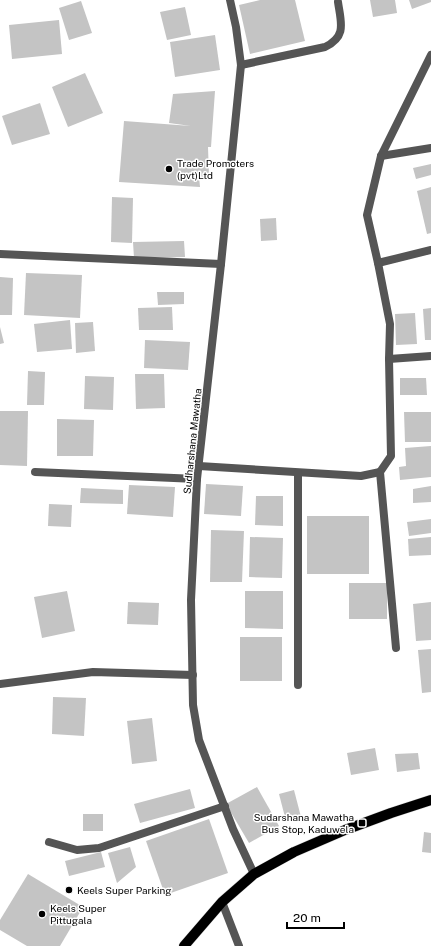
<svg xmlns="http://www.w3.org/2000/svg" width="431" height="946" font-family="'Public Sans',sans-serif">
	<rect width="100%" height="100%" fill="#fff"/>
	<!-- building -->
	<g fill="#c4c4c4">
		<polygon points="260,0 295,0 305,41 250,54 239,5"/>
		<polygon points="370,0 395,0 397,13 373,17"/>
		<polygon points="409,0 431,0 431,2 412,9"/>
		<polygon points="81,1 92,33 69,40 59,8"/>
		<polygon points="185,7 191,35 167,40 160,12"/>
		<polygon points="59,20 62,54 12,59 9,25"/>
		<polygon points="215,35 220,70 175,77 170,42"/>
		<polygon points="85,73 103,113 68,127 52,87"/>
		<polygon points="215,91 211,147 208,147 209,176 199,177 200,187 119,182 124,121 191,126 169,123 173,94"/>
		<polygon points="40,103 50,134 12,145 2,116"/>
		<polygon points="431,164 431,175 416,179 413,168"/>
		<polygon points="431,187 431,233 427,234 417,191"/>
		<polygon points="112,197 133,198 132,243 111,242"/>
		<polygon points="276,218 277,240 261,241 260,219"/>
		<polygon points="184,241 185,257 134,258 133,242"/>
		<polygon points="26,273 82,275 80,318 24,315"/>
		<polygon points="0,277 13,278 12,315 0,315"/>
		<polygon points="157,292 184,292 184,304 158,305"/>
		<polygon points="172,307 173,330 139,330 138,308"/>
		<polygon points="431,308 431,340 425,340 423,309"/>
		<polygon points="415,313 417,344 396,345 395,314"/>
		<polygon points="70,320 72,349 37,352 34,324"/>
		<polygon points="93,322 95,351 76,353 75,323"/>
		<polygon points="0,327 4,343 0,344"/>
		<polygon points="145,340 190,342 188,370 144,368"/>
		<polygon points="28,371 45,372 44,405 27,405"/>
		<polygon points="135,374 164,374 165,408 136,409"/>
		<polygon points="85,376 114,377 113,410 84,409"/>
		<polygon points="400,378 426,378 427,395 400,395"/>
		<polygon points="0,411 28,411 27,466 0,465"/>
		<polygon points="404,412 431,412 431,442 405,442"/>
		<polygon points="57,419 94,420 93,456 57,456"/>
		<polygon points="431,446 431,477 400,480 399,467 406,466 405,448"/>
		<polygon points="206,484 243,486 241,516 204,514"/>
		<polygon points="129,485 175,487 173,517 127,514"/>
		<polygon points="431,486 431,502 413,503 413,489"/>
		<polygon points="81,488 123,490 123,504 80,503"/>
		<polygon points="256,496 283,496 283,526 255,525"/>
		<polygon points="49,504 72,505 71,527 48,526"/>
		<rect x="307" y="516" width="62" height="58"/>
		<polygon points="431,519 431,533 409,536 407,522"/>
		<polygon points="211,530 244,531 242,582 210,582"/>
		<polygon points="250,537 283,538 282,578 249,577"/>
		<polygon points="431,537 431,555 409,556 408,539"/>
		<rect x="349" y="583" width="38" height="36"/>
		<polygon points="67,591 75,631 42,638 34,597"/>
		<polygon points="245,591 283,591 283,629 245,628"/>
		<polygon points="128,602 159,603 158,625 127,624"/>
		<polygon points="431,602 431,640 416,641 413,604"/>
		<rect x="240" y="637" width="42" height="44"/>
		<polygon points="431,649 431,692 422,693 418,650"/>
		<polygon points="53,697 86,698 84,736 52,734"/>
		<polygon points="152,718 157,761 132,764 127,721"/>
		<polygon points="375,748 379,770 351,775 347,753"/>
		<polygon points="418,753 420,769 397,772 395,754"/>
		<polygon points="257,787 279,826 249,843 226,804"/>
		<polygon points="190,789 195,808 140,823 134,804"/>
		<polygon points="294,790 301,817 286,821 279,794"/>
		<rect x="83" y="814" width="20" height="17"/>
		<polygon points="209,819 228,873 165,895 146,841"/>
		<polygon points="424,832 431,833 431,853 422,852"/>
		<polygon points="130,847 136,867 117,883 108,853"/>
		<polygon points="101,852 105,867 69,876 65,861"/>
		<polygon points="28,874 83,907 60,946 27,946 0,930 0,920"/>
	</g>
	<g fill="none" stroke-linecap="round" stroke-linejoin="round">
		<!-- primary casing -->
		<g stroke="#dbdbdb" stroke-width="11">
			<polyline id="primary" points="184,946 222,902 254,874 294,852 345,830 391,813 431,800"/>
		</g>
		<!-- service -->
		<path stroke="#555" stroke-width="8" d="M241,65L325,47C347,36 341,23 338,2"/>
		<!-- minor -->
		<g stroke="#555" stroke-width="8">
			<polyline points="230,0 236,27 241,65 221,264 197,479 191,600 193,705 199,740 233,829 254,874"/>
			<polyline points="381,156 431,148"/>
			<polyline points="0,254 221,264"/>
			<polyline points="378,263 431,250"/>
			<polyline points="389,359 431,356"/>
			<polyline points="199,466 361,476 380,472"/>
			<polyline points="35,472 197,479"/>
			<polyline points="396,648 380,472 391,456 389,359 390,324 378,263 367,215 381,156 431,55"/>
			<polyline points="0,684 93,672 193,675"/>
			<polyline points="298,685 298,473"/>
			<polyline points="49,842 77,850 99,848 225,806"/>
			<polyline points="222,902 239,946"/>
		</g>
		<!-- primary -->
		<use href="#primary" stroke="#000" stroke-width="10"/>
	</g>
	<!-- markers -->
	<g fill="#000" stroke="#fff" stroke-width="1.5">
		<circle cx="169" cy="169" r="4"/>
		<rect x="358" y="819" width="8" height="8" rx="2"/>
		<circle cx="69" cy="890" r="4"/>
		<circle cx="42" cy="914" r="4"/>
	</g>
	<g text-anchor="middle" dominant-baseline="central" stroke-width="3" stroke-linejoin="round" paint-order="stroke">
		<!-- poi labels -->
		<g font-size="10" fill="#000" stroke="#fff" text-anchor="start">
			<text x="177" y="163">Trade Promoters<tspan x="177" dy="12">(pvt)Ltd</tspan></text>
			<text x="354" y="817" text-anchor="end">Sudarshana Mawatha<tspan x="354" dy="12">Bus Stop, Kaduwela</tspan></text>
			<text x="77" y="890">Keels Super Parking</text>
			<text x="50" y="908">Keels Super<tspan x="50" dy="12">Pittugala</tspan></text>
		</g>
		<!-- street labels -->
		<g font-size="10" fill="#000" stroke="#fff">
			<text transform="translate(192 441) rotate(-84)">Sudharshana Mawatha</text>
		</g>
	</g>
	<!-- scale -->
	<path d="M287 922v6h57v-6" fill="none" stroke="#000000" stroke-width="2"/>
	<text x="293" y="922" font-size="12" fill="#000000" stroke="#ffffff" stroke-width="3" paint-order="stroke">20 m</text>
</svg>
